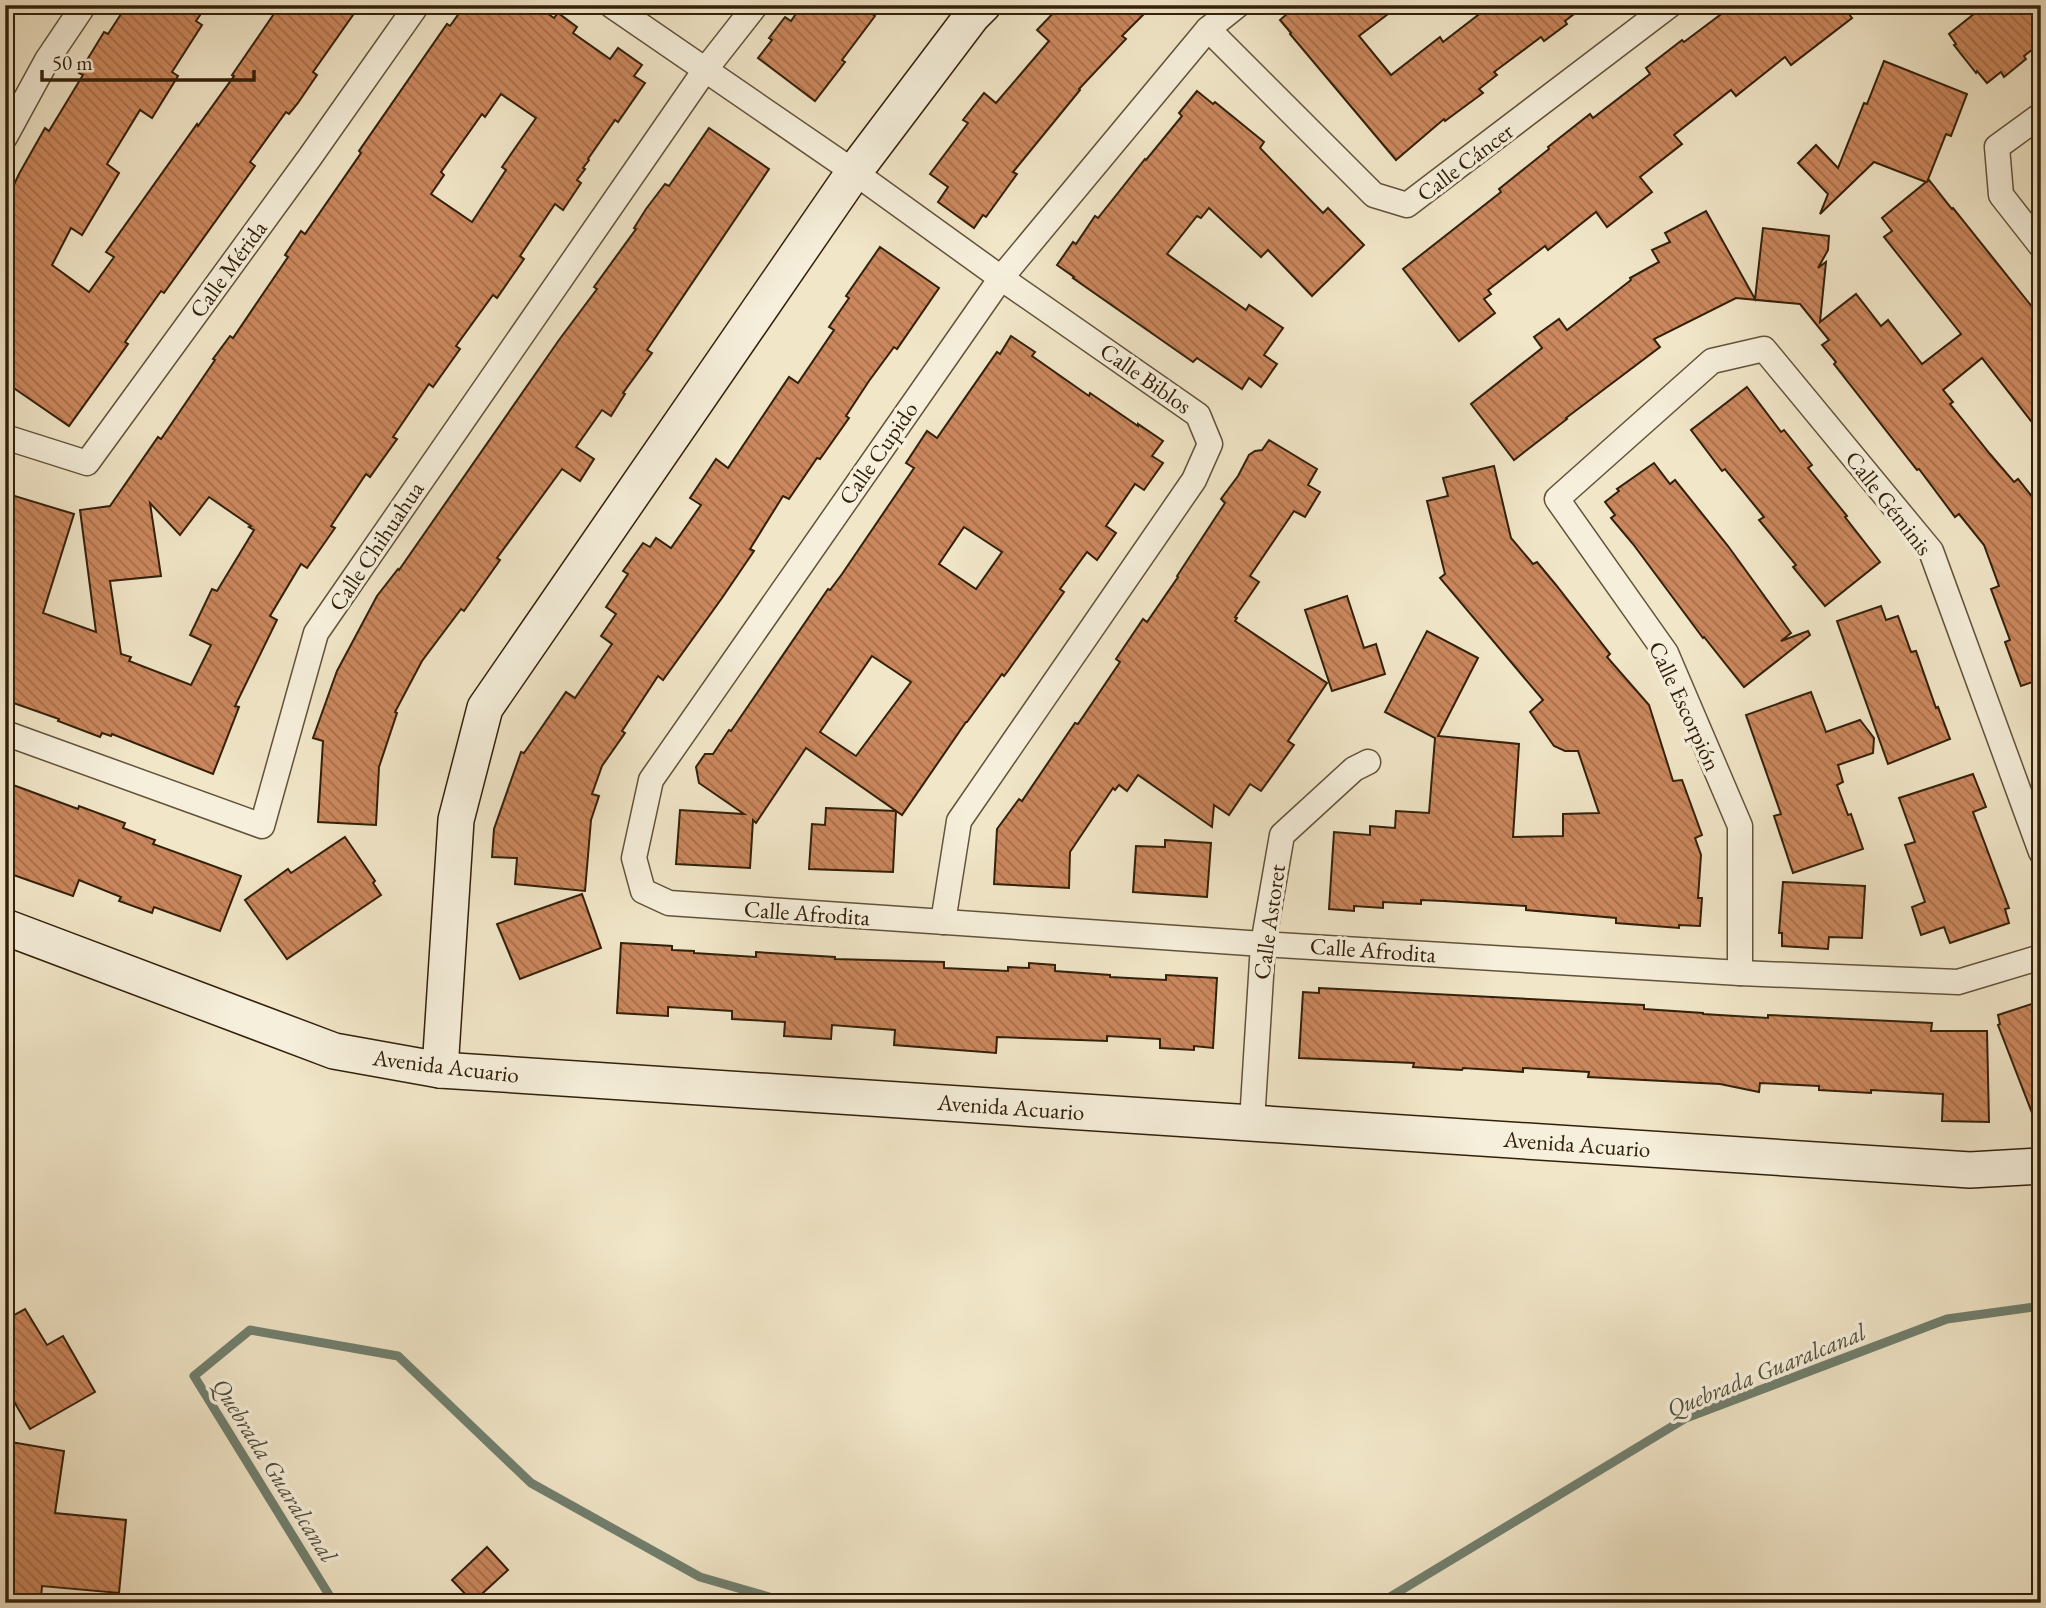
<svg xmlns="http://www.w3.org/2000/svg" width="2046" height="1608" font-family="'EB Garamond',serif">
	<defs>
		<pattern id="building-back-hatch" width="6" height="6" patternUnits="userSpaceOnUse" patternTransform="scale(1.75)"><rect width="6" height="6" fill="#cb875d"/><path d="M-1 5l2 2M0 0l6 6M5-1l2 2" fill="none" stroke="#a56e4b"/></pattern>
	</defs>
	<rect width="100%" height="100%" fill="#f1e6c8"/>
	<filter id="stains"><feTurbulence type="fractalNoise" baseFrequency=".00286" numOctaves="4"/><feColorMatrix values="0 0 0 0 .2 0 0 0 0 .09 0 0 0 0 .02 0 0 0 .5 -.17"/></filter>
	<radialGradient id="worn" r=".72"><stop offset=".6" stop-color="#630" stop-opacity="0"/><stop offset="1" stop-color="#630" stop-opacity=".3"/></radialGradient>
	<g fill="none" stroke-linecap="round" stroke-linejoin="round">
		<!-- stream -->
		<g stroke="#71806f" stroke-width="9">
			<polyline points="334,1603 194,1376 250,1330 398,1356 531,1483 700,1577 790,1603"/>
			<polyline points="1380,1603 1686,1418 1947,1319 2041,1306"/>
		</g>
	</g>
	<!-- building -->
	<g fill="url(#building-back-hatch)" stroke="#33200b" stroke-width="2" fill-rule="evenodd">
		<polygon points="127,5 207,5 196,21 202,25 172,72 178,76 152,118 140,110 107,164 119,173 82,235 71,228 52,265 89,292 114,257 106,252 197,124 198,126 234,76 232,75 280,5 360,5 313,72 317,75 298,103 289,114 286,112 250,162 255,166 164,293 161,291 125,342 128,344 69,426 5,382 5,204 19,174 45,128 49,131 83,75 79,73 104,32 108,34"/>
		<path d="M465,5H535L554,18L558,13L577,27L573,33L610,59L618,48L642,65L634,76L645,83L618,122L615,120L588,159L589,160L583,168L585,169L577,180L581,183L563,210L555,204L520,256L524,259L497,298L493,295L456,346L460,349L433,387L429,384L393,437L397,439L370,477L366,474L331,526L335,528L307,568L301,564L270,616L277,620L235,706L239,707L213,774L112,734L111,736L102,733L100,737L58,721L59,719L5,700V493L74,514L43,613L96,632L80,510L110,506L158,437L161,439L215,360L213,359L230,336L233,338L288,257L285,255L301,231L305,234L361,153L359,151L447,24L450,26ZM501,94L536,118L502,167L506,170L472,222L431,194L444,175L441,172L482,114L485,117ZM209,497L251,526L249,527L254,530L217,591L212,589L190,635L211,645L191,685L129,661L131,657L121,654L110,581L161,576L150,503L180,535Z"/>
		<polygon points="802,5 860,5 875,16 842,60 845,62 815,101 758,58 772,40 769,38 785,17 791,21"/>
		<polygon points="1061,5 1153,5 1122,36 1126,39 1079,89 1080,90 1013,172 1017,174 986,217 983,215 974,228 938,202 948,187 930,174 968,123 963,120 984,93 996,103 1049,41 1037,30"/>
		<polygon points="1297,5 1400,5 1359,36 1391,75 1440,37 1443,42 1491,5 1586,5 1565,21 1567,24 1544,41 1541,37 1494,72 1497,75 1479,89 1483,93 1445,121 1444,119 1396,160 1290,34 1291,33 1280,20"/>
		<polygon points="1738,5 1842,5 1852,18 1791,65 1785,57 1736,96 1731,90 1674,135 1682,144 1640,177 1652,192 1607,227 1596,212 1548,250 1545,246 1488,290 1491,294 1484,299 1495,313 1459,341 1403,269 1501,192 1499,189 1549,149 1548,147 1590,114 1593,118 1650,74 1646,68 1682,40 1684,42 1732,6 1734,9"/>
		<polygon points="1985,5 2041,5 2041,43 2024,56 2026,59 2004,77 2001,72 1987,83 1977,71 1976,73 1954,45 1956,44 1949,34"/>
		<polygon points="1884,61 1967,94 1951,136 1946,134 1927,182 1929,180 1952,209 1953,208 2041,318 2041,434 1982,358 1943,390 1953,402 1950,404 1990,454 2014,482 2018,479 2041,508 2041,679 2021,686 2005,642 2010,640 1991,589 1999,586 1984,545 1959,514 1955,517 1919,469 1917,470 1834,364 1836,362 1822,345 1829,340 1800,304 1736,298 1654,339 1660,347 1566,418 1567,419 1514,460 1471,404 1542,348 1534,337 1559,319 1567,330 1631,280 1630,278 1659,262 1652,250 1670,242 1665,233 1706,211 1755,299 1763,228 1829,236 1828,250 1818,268 1826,262 1820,322 1856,294 1881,326 1888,320 1922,364 1961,334 1884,237 1892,231 1882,218 1926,182 1874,162 1820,214 1828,194 1798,163 1816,145 1838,168 1864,103 1867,104"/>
		<polygon points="1197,91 1213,104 1215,102 1264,142 1260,148 1323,213 1328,208 1364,245 1312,296 1268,250 1261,257 1209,208 1201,218 1197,216 1167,254 1246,310 1249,305 1283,328 1264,355 1277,364 1261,387 1249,378 1242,389 1197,358 1193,362 1073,278 1074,277 1057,265 1073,242 1076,244 1095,216 1098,218 1145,159 1146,160 1182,116 1179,113"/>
		<polygon points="709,128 769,169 647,350 652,353 623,393 625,394 611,416 602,410 576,447 594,459 580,481 562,469 497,558 500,560 464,611 461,609 422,661 395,712 397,713 379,767 376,825 318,822 323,741 313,738 337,671 377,596 398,569 399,570 559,340 597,289 594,287 636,229 634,228 646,209 665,184 669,186"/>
		<polygon points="880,247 939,288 897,349 894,347 869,381 846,416 849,418 820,459 817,458 789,499 783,496 750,549 754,551 722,598 663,680 658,676 622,731 625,733 602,766 592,794 599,796 591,820 585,891 515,884 517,858 492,857 494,829 521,752 524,753 566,692 575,698 612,644 601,636 616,614 606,607 628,574 623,571 643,543 650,547 656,538 671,548 701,505 690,498 716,459 728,468 789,377 798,383 834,330 829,327 849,298 846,296"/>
		<path d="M1011,336L1035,352L1032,356L1089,396L1090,393L1138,426V424L1163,441L1152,456L1163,463L1144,490L1135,484L1106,526L1116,533L1097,560L1087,552L1060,589L1064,592L1008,671L1004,676L1002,674L967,722H966L902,815L806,748L756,823L753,820L750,868L676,864L680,810L744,814L699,783L696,767L705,754H713L729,730L731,731L828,589L830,590L842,574L914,468L906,463L927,431L937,438L997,352L1000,354ZM964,527L1002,552L976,589L939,564ZM872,656L911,682L856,756L820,732Z"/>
		<polygon points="1747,387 1781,432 1784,430 1812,465 1808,468 1847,516 1845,517 1880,562 1825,606 1793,567 1796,565 1759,520 1764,517 1725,469 1722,471 1691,430"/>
		<polygon points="1269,440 1317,469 1308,485 1320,492 1305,517 1294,511 1250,576 1259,582 1235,617 1237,618 1235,621 1327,683 1288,741 1294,745 1261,791 1250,784 1229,815 1214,805 1212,827 1138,775 1127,791 1119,785 1115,790 1113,788 1070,852 1069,888 994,884 997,829 1019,799 1022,801 1075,723 1078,724 1120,662 1116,659 1143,619 1147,622 1178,577 1177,576 1225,503 1221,499 1238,476 1249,455 1255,451 1262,450"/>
		<polygon points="1654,463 1670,484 1675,480 1728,546 1791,633 1781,641 1808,631 1810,635 1744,687 1704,637 1703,638 1633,544 1611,518 1615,515 1605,502 1619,491 1617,489"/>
		<polygon points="1494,466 1511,538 1533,564 1537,562 1556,585 1610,654 1607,657 1649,705 1673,781 1682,780 1702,835 1695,838 1701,855 1698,898 1702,898 1700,926 1679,925 1679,928 1616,923 1616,918 1526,910 1526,906 1444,901 1421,900 1421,904 1383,902 1383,908 1354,906 1354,911 1329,909 1334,832 1370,835 1370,826 1395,828 1396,811 1429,813 1435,738 1385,712 1427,631 1478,658 1438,736 1519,744 1513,837 1563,836 1563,814 1599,813 1578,751 1565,751 1554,746 1530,712 1543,700 1440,578 1445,574 1427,501 1448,496 1443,478"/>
		<polygon points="1347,596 1364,648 1376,644 1385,674 1332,691 1305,610"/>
		<polygon points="1881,606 1886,620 1898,616 1911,652 1916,651 1936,708 1938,707 1950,739 1888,764 1837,621"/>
		<polygon points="1811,692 1826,732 1860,720 1874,738 1873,753 1838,765 1843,782 1837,785 1848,815 1851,814 1863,849 1793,873 1774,816 1781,814 1746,715"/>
		<polygon points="1973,774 1986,807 1973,812 2009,908 2005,909 2009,923 1950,943 1944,927 1921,935 1912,907 1925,902 1905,845 1915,842 1899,798"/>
		<polygon points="5,782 78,809 79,806 125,823 123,828 155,840 153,844 241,876 220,931 154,907 152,913 119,901 121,897 79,880 73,896 5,872"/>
		<polygon points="826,808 896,811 893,872 809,869 812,824 825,825"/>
		<polygon points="345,837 375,881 373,883 381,895 287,959 245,900 288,869 291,873"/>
		<polygon points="1165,840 1211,843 1207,897 1133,892 1136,846 1165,847"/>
		<polygon points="1783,882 1865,886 1862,938 1829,937 1828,949 1782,946 1782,933 1779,933"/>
		<polygon points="582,894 601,948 520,979 497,924"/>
		<polygon points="621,943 672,946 672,950 694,951 694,953 756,957 756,952 835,957 835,959 944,962 944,968 1008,971 1008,967 1029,968 1029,963 1055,965 1055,971 1110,975 1110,977 1166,980 1166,975 1217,978 1213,1048 1194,1046 1194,1050 1160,1048 1160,1039 1107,1036 1107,1041 997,1037 996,1053 894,1045 895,1030 832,1025 831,1039 784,1036 785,1022 732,1019 732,1011 668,1007 668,1016 617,1013"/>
		<polygon points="1319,988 1644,1005 1644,1009 1703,1013 1703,1014 1768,1018 1768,1015 1932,1023 1931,1031 1987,1031 1989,1122 1942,1121 1943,1094 1871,1090 1871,1093 1819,1090 1819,1086 1760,1083 1759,1092 1720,1084 1588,1077 1589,1072 1523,1068 1523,1072 1463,1068 1462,1070 1413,1067 1414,1063 1299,1058 1303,992 1319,993"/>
		<polygon points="2041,1001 2041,1131 2039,1131 1998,1025 2000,1024 1998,1015"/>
		<polygon points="25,1309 47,1345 63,1336 95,1392 30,1429 5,1386 5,1320"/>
		<polygon points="5,1441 64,1451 55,1513 126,1520 119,1593 42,1586 41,1598 12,1595 13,1584 5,1583"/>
		<polygon points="487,1547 508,1570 473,1602 452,1580"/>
	</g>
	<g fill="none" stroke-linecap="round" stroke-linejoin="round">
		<!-- street casing -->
		<g stroke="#62523a" stroke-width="27">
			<g id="street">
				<polyline points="611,5 854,172 1001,278 1198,415 1210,444 1194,480 959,821 943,922"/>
				<polyline points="1238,5 1208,29 1001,278 651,780 634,858 643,891 669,903 1263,944 1740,973 1958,982 2041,957"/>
				<polyline points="1208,29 1374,195 1407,205 1670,5"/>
				<polyline points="2041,115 1997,147 2001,195 2041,246"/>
				<polyline points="5,137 47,60 84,5"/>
				<polyline points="5,437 87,463 310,157 417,5"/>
				<polyline points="5,733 262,826 316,633 705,70 756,5"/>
				<polyline points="1740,973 1740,826 1666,653 1557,499 1712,361 1764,349 1931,551 2041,852"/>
				<polyline points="1252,1122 1263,944 1282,835 1354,769 1368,762"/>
			</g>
		</g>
		<!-- secondary casing -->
		<g stroke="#33200b" stroke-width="38">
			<g id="secondary">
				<polyline points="5,927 334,1051 440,1070 1970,1170 2041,1166"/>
				<polyline points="440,1070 456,820 485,708 854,172 972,16 983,5"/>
			</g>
		</g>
		<!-- street -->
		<use href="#street" stroke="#f6efdb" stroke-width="24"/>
		<!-- secondary -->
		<use href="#secondary" stroke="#f6efdb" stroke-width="35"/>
	</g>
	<g text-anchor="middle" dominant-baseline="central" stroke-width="7" stroke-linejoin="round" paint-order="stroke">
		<!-- street labels -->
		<g font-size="23" fill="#33200b" stroke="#f6efdb">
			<text transform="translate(1465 162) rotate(-37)">Calle Cáncer</text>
			<text transform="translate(228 269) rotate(-54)">Calle Mérida</text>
			<text transform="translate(1146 378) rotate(35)">Calle Biblos</text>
			<text transform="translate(878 453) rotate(-55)">Calle Cupido</text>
			<text transform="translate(1889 503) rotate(52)">Calle Géminis</text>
			<text transform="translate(376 546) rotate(-56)">Calle Chihuahua</text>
			<text transform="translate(1685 706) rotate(65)">Calle Escorpión</text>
			<text transform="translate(807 913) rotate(4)">Calle Afrodita</text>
			<text transform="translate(1269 922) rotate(-82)">Calle Astoret</text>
			<text transform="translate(1373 950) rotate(4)">Calle Afrodita</text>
			<text transform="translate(446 1066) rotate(7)">Avenida Acuario</text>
			<text transform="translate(1011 1107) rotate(4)">Avenida Acuario</text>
			<text transform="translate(1577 1144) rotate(4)">Avenida Acuario</text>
		</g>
		<!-- water labels -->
		<g font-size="24" font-style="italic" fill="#52503d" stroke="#f6efdb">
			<text transform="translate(1766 1370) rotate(-22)">Quebrada Guaralcanal</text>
			<text transform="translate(275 1470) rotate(58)">Quebrada Guaralcanal</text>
		</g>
	</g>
	<!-- margin -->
	<rect width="2046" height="1608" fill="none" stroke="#f1e6c8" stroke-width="28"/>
	<rect x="7" y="7" width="2032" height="1594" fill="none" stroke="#33200b" stroke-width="3.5"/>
	<rect x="14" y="14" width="2018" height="1580" fill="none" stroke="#33200b" stroke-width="2"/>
	<!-- scale -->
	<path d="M42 70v10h212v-10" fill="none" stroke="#33200b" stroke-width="3.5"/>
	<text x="52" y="70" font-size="21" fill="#33200b" stroke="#f6efdb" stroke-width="5" paint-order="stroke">50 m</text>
	<rect width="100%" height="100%" filter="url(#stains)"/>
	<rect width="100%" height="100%" fill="url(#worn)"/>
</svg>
